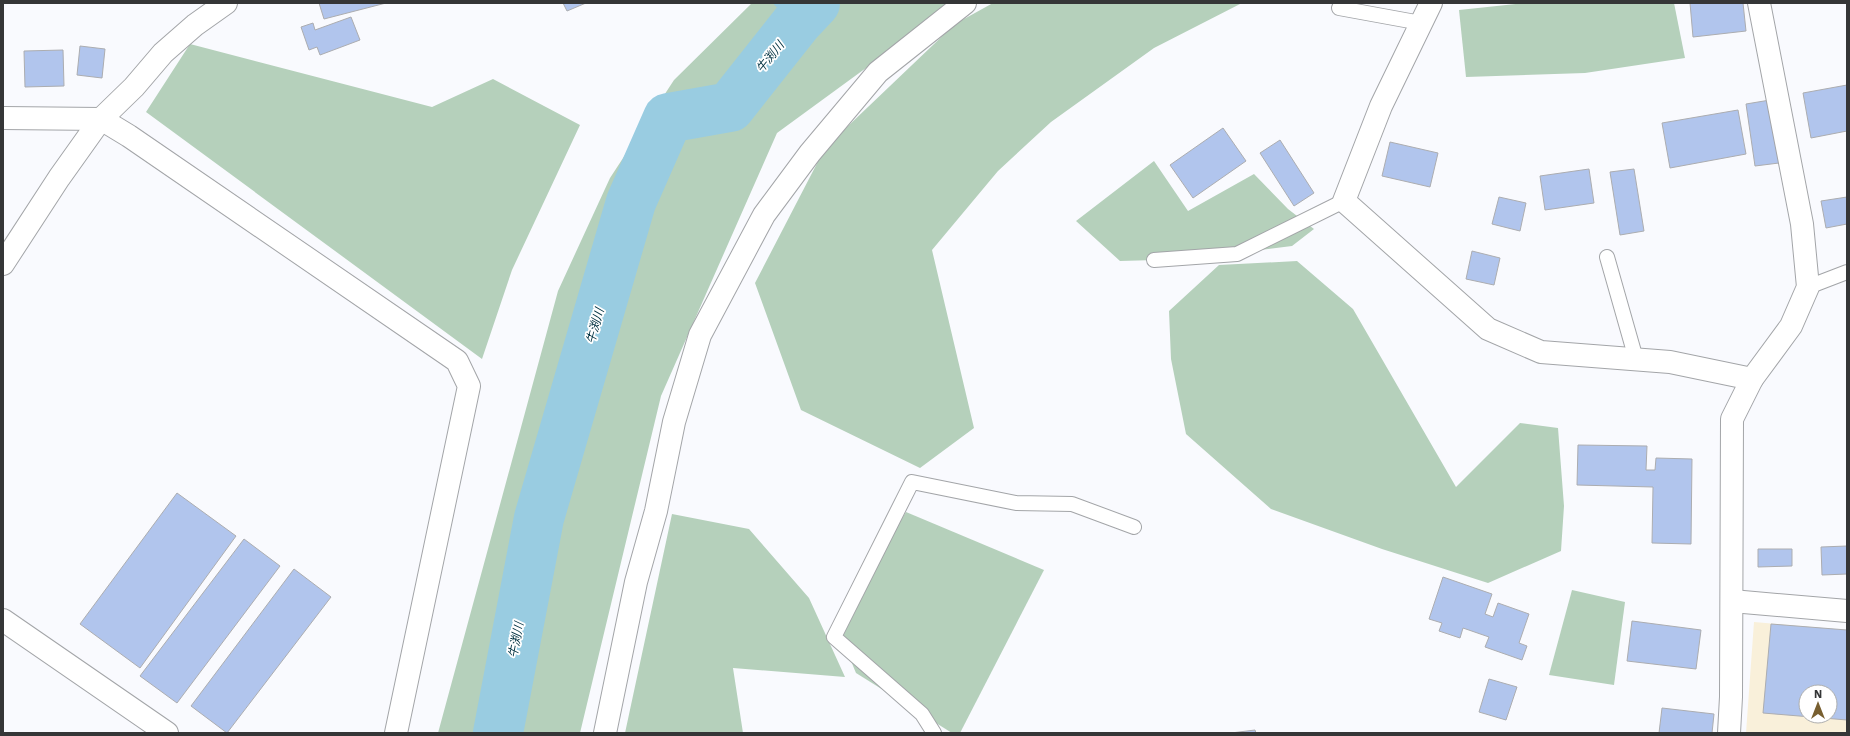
<svg xmlns="http://www.w3.org/2000/svg" width="1850" height="736" font-family="'Work Sans','Noto Sans JP',sans-serif">
	<rect width="100%" height="100%" fill="#f9fafe"/>
	<!-- education -->
	<path fill="#f9f0da" fill-rule="evenodd" d="M1754,622L1847,630V733H1746ZM1806,692H1830V716H1806Z"/>
	<!-- green -->
	<g fill="#b5d0bb">
		<polygon points="752,3 955,3 777,133 661,396 580,733 438,733 558,291 610,178 674,80"/>
		<polygon points="993,3 1242,3 1154,48 1051,122 998,171 932,250 974,428 920,468 801,410 755,283 825,148 955,24"/>
		<polygon points="1525,3 1674,3 1685,58 1585,73 1466,77 1459,10"/>
		<polygon points="190,44 432,107 493,79 580,125 512,270 482,359 146,112"/>
		<polygon points="1154,161 1188,211 1254,174 1288,209 1314,229 1292,246 1191,259 1120,261 1076,221"/>
		<polygon points="1297,261 1353,309 1456,487 1520,423 1558,428 1564,506 1561,551 1488,583 1382,549 1271,509 1186,434 1171,359 1169,311 1219,265"/>
		<polygon points="906,512 1044,570 960,733 952,733 856,673 836,625"/>
		<polygon points="672,514 749,529 809,598 845,677 733,668 743,733 625,733"/>
		<polygon points="1572,590 1625,602 1614,685 1549,675"/>
	</g>
	<g fill="none" stroke-linecap="round" stroke-linejoin="round">
		<!-- stream -->
		<polyline stroke="#99cce1" stroke-width="8" points="778,3 798,21"/>
		<!-- river -->
		<polyline stroke="#99cce1" stroke-width="50" points="498,733 539,518 631,202 668,118 730,107 798,21 815,3"/>
	</g>
	<!-- building -->
	<g fill="#b1c5ed" stroke="#acadb0" fill-rule="evenodd">
		<polygon points="319,3 386,3 324,19"/>
		<polygon points="563,3 586,3 567,11"/>
		<polygon points="1690,3 1743,3 1746,31 1693,37"/>
		<polygon points="351,17 360,40 320,55 317,47 309,50 301,27 313,23 315,30"/>
		<polygon points="80,46 105,49 102,78 77,75"/>
		<polygon points="63,50 64,86 25,87 24,51"/>
		<polygon points="1847,85 1847,131 1811,138 1803,93"/>
		<polygon points="1770,100 1779,163 1755,166 1746,104"/>
		<polygon points="1738,110 1746,154 1670,168 1662,123"/>
		<polygon points="1223,128 1246,161 1193,198 1170,165"/>
		<polygon points="1280,140 1314,193 1294,206 1260,153"/>
		<polygon points="1390,142 1438,153 1430,187 1382,176"/>
		<polygon points="1589,169 1594,203 1545,210 1540,176"/>
		<polygon points="1634,169 1644,231 1620,235 1610,172"/>
		<polygon points="1499,197 1526,203 1520,231 1492,224"/>
		<polygon points="1847,197 1847,224 1826,228 1821,201"/>
		<polygon points="1472,251 1500,258 1494,285 1466,279"/>
		<polygon points="1578,445 1647,446 1646,470 1655,470 1656,458 1692,459 1691,544 1652,543 1653,487 1577,485"/>
		<polygon points="177,493 236,536 140,668 80,624"/>
		<polygon points="244,539 280,566 177,703 140,676"/>
		<polygon points="1847,546 1847,574 1822,575 1821,547"/>
		<polygon points="1758,549 1792,549 1792,566 1758,567"/>
		<polygon points="294,569 331,597 227,733 191,706"/>
		<polygon points="1443,577 1492,594 1485,614 1493,617 1498,603 1529,614 1519,643 1527,646 1522,660 1485,647 1489,637 1463,628 1460,638 1439,631 1442,623 1429,619"/>
		<polygon points="1632,621 1701,630 1696,669 1627,661"/>
		<path d="M1771,624L1847,630V720L1763,713ZM1806,692H1830V716H1806Z"/>
		<polygon points="1489,679 1517,687 1506,720 1479,712"/>
		<polygon points="1662,708 1714,714 1712,733 1659,733"/>
		<polygon points="1255,730 1256,733 1231,733"/>
	</g>
	<g fill="none" stroke-linecap="round" stroke-linejoin="round">
		<!-- service casing -->
		<g stroke="#a3a5a8" stroke-width="16">
			<g id="service">
				<polyline points="1339,8 1421,23"/>
				<polyline points="1607,257 1636,359"/>
				<polyline points="1154,260 1237,254 1344,201"/>
				<polyline points="1808,287 1847,272"/>
				<polyline points="934,733 922,714 834,637 912,482 1016,503 1072,504 1134,527"/>
			</g>
		</g>
		<!-- minor casing -->
		<g stroke="#a3a5a8" stroke-width="24">
			<g id="minor">
				<polyline points="1431,3 1381,106 1344,201 1488,329 1541,352 1670,362 1752,379"/>
				<polyline points="3,118 101,119 129,136 457,361 469,386 396,733"/>
				<polyline points="1732,601 1847,611"/>
				<polyline points="3,620 167,733"/>
				<polyline points="605,733 636,582 656,511 674,422 700,335 764,215 810,153 878,72 965,3"/>
				<polyline points="1729,733 1731,697 1732,419 1752,379 1791,326 1808,287 1802,224 1759,3"/>
			</g>
		</g>
		<!-- tertiary casing -->
		<g stroke="#a3a5a8" stroke-width="24">
			<polyline id="tertiary" points="3,264 59,178 101,119 134,87 163,53 195,25 226,3"/>
		</g>
		<!-- service -->
		<use href="#service" stroke="#fff" stroke-width="14"/>
		<!-- minor -->
		<use href="#minor" stroke="#fff" stroke-width="22"/>
		<!-- tertiary -->
		<use href="#tertiary" stroke="#fff" stroke-width="22"/>
	</g>
	<g text-anchor="middle" dominant-baseline="central" stroke-width="3.5" stroke-linejoin="round" paint-order="stroke">
		<!-- water labels -->
		<g font-size="12" font-style="italic" fill="#013140" stroke="#fff">
			<text transform="translate(770 57) rotate(-51)">牛渕川</text>
			<text transform="translate(595 326) rotate(-74)">牛渕川</text>
			<text transform="translate(516 640) rotate(-79)">牛渕川</text>
		</g>
	</g>
	<!-- border -->
	<rect width="1850" height="736" fill="none" stroke="#353637" stroke-width="8"/>
	<!-- north arrow -->
	<g transform="translate(1818 704)"><circle r="19" fill="#ffffff" stroke="#aeafaf"/>
	<path d="M0-3L7 15L0 10L-7 15Z" fill="#785f30"/>
	<text y="-6" font-size="11" font-weight="bold" text-anchor="middle" fill="#353637">N</text>
	</g>
</svg>
